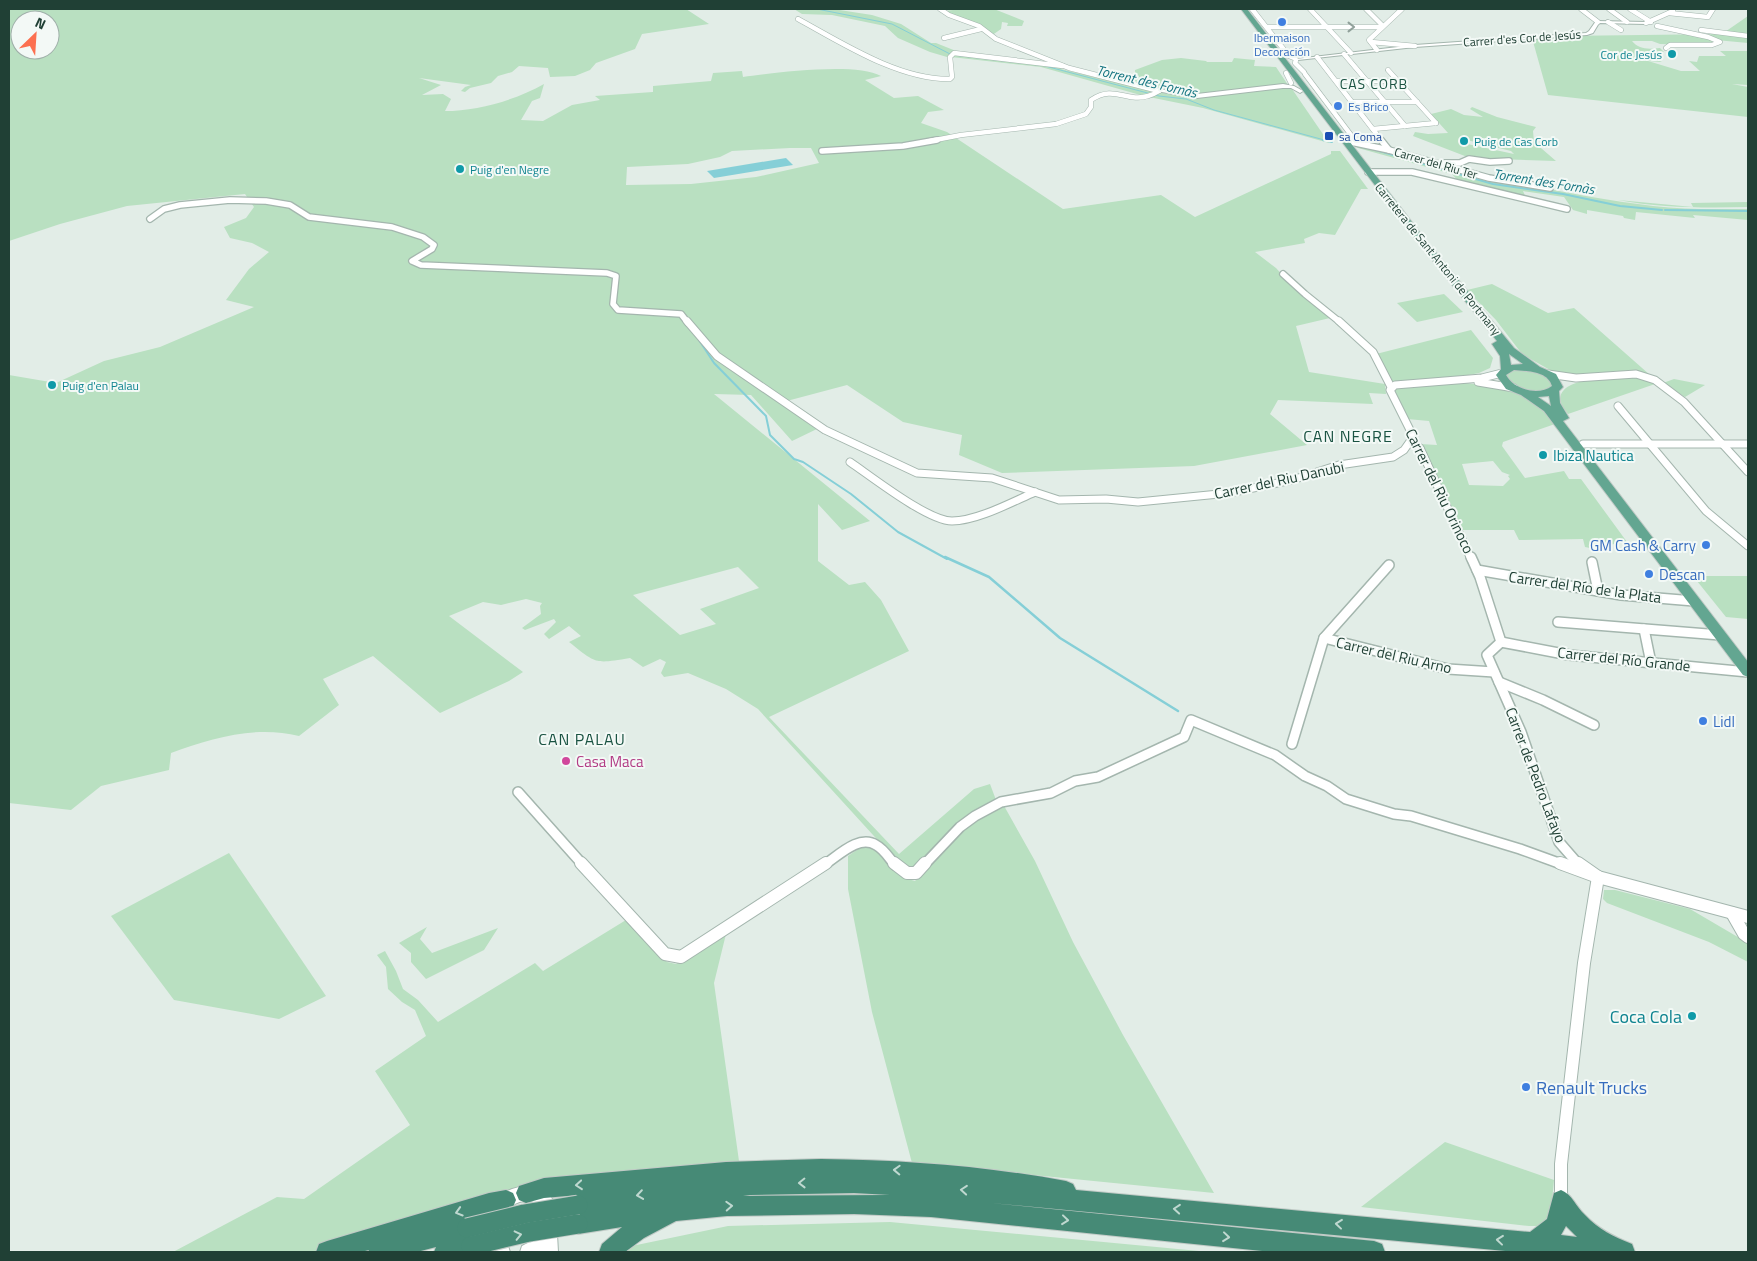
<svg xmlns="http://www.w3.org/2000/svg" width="1757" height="1261" font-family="'Titillium Web',sans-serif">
	<rect width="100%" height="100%" fill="#e2ede7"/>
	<!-- green -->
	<g fill="#b9e0c1" fill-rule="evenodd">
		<path d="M9,9H686L709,24L642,34L635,49L596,63L590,70L575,76L550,77L548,68L519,66L512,72L498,76L491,83L470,88L465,92L461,91L465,87L471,85L419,78L441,85L422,95L443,94L451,99L445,111C477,111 516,100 544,84L540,98L532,101L521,120L543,121L572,105L600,100L595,96L653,92V86L711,81L713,73L742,71L743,77C774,73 855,62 881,76L865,80L894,98L918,96L944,110L928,112L921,123L947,132L1063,209L1161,195L1195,217L1331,154V151H1340L1368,189H1361L1335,235L1319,233L1304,239L1305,243L1255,252L1276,268L1299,293L1330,318L1296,326L1309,372L1385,384L1386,394L1369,393L1373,404L1278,400L1270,414L1307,445L1194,466L1002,473L959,455L962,435L903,422L847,385L783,402L819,428L792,441L751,395L714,394L870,521L842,530L818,504V561L849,585L865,582L881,600L909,651L769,717L899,854L974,789L990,784L996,800C960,816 942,847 912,870L894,858L758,709L726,689L688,673L664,677L661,673L666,662L660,659L643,667L630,658C594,664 597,664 569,642L581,636L569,626L549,639L544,634L556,622L554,619L525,630L522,628L541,614L540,606L542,603L526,599L501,605L483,602L449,616L523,672L509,681L440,713L373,656L323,679L339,705L299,736C256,725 212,738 171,753L169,770L101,786L71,810L9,803V375L56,383L104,361L160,347L254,307L226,300L249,269L269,252L252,243L230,238L224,227L246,218L254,207L245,194L127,206L60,224L9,241ZM20,20H50V50H20ZM790,148H811L819,163L756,177L691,184L626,185L627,167L688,164L720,157L732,151ZM738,567L759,588L700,609L716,624L680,635L633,595Z"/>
		<polygon points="794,9 833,9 872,15 901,24 931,43 936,43 961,53 953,53 947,57 930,52 898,38 885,26 832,15 802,14"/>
		<polygon points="962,9 994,9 1024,21 1022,26 1007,26 1008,23 1002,22 1001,29 991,36 981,27 944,11"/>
		<path d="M1748,16V43L1716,40L1710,45L1660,44L1652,41H1632C1639,50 1649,49 1660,48L1664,52L1644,53L1662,62L1648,61L1681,71H1700L1689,61L1697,62L1699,56H1726L1720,51H1748V85L1732,84L1748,87V117L1548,95L1532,38L1553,37L1567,40L1562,36L1722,34Z"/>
		<polygon points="955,54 1062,68 1061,69 1155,92 1189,97 1290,86 1329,143 1203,108 1144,96 1041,67 951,57"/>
		<polygon points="1181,58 1206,61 1207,62 1232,62 1234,58 1255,60 1254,66 1276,67 1288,85 1197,96 1130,84 1135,79 1135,70 1162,60"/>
		<path d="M1472,107L1497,117L1536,127L1533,131L1534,142L1556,161L1470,158L1413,136L1415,132L1428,134L1448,133L1431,114L1451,109L1464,115L1483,117L1470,109ZM1463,139L1511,151L1514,154L1458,142Z"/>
		<path d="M1352,143C1451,167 1553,194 1653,206C1685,210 1717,209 1748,209V220L1693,215L1695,218L1636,212L1635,220L1624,218L1623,216L1587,210V214L1573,210L1564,197L1523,191L1526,198L1459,182L1452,174L1358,148Z"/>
		<path d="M1618,200L1693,207L1691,203L1748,202V207C1704,208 1661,208 1618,200Z"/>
		<polygon points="1492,284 1548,313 1574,308 1650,375 1557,374 1522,354 1496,320 1467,290"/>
		<polygon points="1444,294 1463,312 1417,322 1397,303"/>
		<polygon points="1471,330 1493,358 1490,368 1479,373 1458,377 1391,383 1376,354"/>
		<path d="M1514,370C1529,369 1545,372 1553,385C1548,394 1528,393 1519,388C1515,386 1510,381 1506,378V375Z"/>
		<path d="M1639,376L1658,383L1568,414C1566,411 1562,407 1561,403C1553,375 1622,377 1639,376Z"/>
		<polygon points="1674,379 1705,385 1685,397 1663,383"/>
		<path d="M1461,383C1505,386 1527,389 1555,424L1503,442L1502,446L1525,478L1564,471L1569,479H1581L1627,542L1590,548L1585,547L1583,539L1519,540L1514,530H1462L1442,485L1420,444L1437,445L1429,421L1407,419L1392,390L1393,387ZM1493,461L1502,472L1510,475L1508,476L1510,479L1503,486L1469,485L1462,464Z"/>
		<polygon points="1693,576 1748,576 1748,619 1726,617"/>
		<path d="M1003,804L1035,861L1073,942L1123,1035L1214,1193L912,1163L872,1012L848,889V856C853,853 860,847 866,846C877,846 897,877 915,881L962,830Z"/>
		<polygon points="229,853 326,996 279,1019 174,1000 111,916"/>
		<polygon points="1604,890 1615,890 1690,909 1748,943 1748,962 1709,942 1607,903 1603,899"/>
		<polygon points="626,920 667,962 676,964 726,934 714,983 739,1161 541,1183 494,1193 343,1240 313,1252 173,1252 277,1197 304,1199 410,1125 375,1071 426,1036 415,1010 402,1002 388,989 386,967 377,955 385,951 396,971 403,989 418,1000 438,1022 535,963 543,971"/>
		<polygon points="427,927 420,939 432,953 498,928 484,950 426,979 411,962 411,953 399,943"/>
		<polygon points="1445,1142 1554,1180 1550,1222 1542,1226 1529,1226 1361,1207"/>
		<polygon points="890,1222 1199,1251 1211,1252 603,1252 728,1226"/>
	</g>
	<!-- water -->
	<polygon fill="#85cfd7" points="786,158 793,165 714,178 707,171"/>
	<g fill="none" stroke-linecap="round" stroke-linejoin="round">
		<!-- stream-far2 -->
		<g stroke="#85cfd7" stroke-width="1">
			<polyline points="817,9 892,24 950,54"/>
			<polyline points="954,55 1039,65"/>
			<polyline points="1045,66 1159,96 1186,99 1214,110 1328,141"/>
		</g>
		<!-- stream-far1 -->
		<g stroke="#85cfd7" stroke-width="2">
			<polyline points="1323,140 1332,142"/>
			<polyline points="1376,150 1493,184 1563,194 1620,206 1662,210"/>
			<polyline points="1665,210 1748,211"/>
			<polyline points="699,340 714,363 766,416 770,435 794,459 803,462 851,494 898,532 947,559"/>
		</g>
		<!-- stream -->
		<polyline stroke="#85cfd7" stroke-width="2.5" points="945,557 989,577 1060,638 1178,711"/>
		<!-- minor-far4 casing -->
		<g stroke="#a4b6ae" stroke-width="5.5">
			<g id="minor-far4">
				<polyline points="940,9 949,15 979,26 996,39 1069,68 1159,91"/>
				<polyline points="1252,9 1289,56 1294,58"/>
				<polyline points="1310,9 1351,53"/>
				<polyline points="1366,9 1383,26"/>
				<polyline points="1581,9 1598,22"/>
				<polyline points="1609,9 1627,22"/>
				<polyline points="1630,9 1651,22"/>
				<polyline points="1669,13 1708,17 1713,9"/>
				<path d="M798,19C842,43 899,80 950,79L952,77L950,57L954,53L1063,66"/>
				<polyline points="1608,22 1621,30"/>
				<polyline points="1646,23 1673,11"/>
				<polyline points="1657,26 1708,37 1720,42 1712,45 1670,45 1666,48"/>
				<polyline points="1267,27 1382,27"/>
				<polyline points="1701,30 1748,36"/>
				<polyline points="944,38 981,29"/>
				<polyline points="1371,42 1415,46"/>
				<polyline points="1377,50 1369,40 1402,9"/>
				<polyline points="1344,54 1405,126"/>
				<polyline points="1317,57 1382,141"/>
				<polyline points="1296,60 1295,63 1304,72"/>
				<polyline points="1388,70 1436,123"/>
				<polyline points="1286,73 1291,83"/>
				<polyline points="1305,74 1354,139 1351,141"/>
				<polyline points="1337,81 1397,81"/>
				<polyline points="1354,102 1417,102"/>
				<polyline points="1373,129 1436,123"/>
				<path d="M930,141L961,135L1056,124L1086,114L1091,107V100C1114,84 1127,103 1148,96C1152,95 1156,93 1159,91"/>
			</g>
		</g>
		<!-- minor-far3 casing -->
		<g stroke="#a4b6ae" stroke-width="8">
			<g id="minor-far3">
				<polyline points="1381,140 1389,150"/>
				<polyline points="1349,142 1353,140"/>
				<polyline points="1351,142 1389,150 1489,178 1550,188"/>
				<polyline points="822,151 903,146 937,140"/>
				<polyline points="1444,163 1460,163 1469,159 1490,162 1509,161"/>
				<polyline points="1368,172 1412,172 1567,209"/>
				<polyline points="150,219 164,209 180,205 230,200 266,201 290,205 309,217 392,227 423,237 434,245 432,249 412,261 421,265 607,273 616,276 613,304 618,310 681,314 688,323"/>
				<polyline points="1283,274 1305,294 1341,323"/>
			</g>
		</g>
		<!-- minor-far2 casing -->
		<g stroke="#a4b6ae" stroke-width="9">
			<g id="minor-far2">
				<polyline points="687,321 717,356 825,430 917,473 992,478 1059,500 1106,499 1138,502 1229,493 1292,480 1339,465 1393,457 1404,450 1411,440"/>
				<polyline points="1339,321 1373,352 1391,387"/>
				<polyline points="1548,374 1576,378 1636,374 1655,380 1684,402 1748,472"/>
				<polyline points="1478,382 1514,388"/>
				<polyline points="1618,406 1706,511 1748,546"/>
				<polyline points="1583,444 1748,444"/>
				<path d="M850,462C872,477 928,521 952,521C977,521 1012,502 1035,492"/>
				<polyline points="1471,559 1420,448 1411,440 1412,434 1390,390 1395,385 1482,378 1502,373"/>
			</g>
		</g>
		<!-- minor-far1 casing -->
		<g stroke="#a4b6ae" stroke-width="12">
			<g id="minor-far1">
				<polyline points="1471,557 1480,577 1501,642 1487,655 1521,732 1559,842 1579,865"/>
				<polyline points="1592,562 1598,591"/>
				<polyline points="1389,565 1324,638 1448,669 1494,672"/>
				<polyline points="1477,570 1621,595 1694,601"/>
				<polyline points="1558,622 1720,635"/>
				<polyline points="1644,629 1651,663"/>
				<polyline points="1501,642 1569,655 1748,672"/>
				<polyline points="1499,682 1543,700 1594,725"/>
				<polyline points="1292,744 1324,638"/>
				<polyline points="518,792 583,865"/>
				<path d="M824,865C838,856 859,834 876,845C884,849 889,858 895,865"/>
				<polyline points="924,865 960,827 975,816 1001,802 1051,793 1075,781 1098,777 1184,737 1191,720 1275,755 1305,776 1327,786 1346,799 1394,814 1411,816 1520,849 1564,865"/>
			</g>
		</g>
		<!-- minor casing -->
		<g stroke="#a4b6ae" stroke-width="14">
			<g id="minor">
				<polyline points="581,863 665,954 681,957 826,863"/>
				<polyline points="894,863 907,873 916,873 925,863"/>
				<polyline points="1560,863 1598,877"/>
				<polyline points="1578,863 1598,877 1748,917"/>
				<polyline points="1732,913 1744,934 1748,937"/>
				<polyline points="1561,1200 1561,1164 1584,963 1598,877"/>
			</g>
		</g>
		<!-- tertiary casing -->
		<g stroke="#a4b6ae" stroke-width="2">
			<g id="tertiary">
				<polygon points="1596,21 1646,22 1648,23 1646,24 1599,23 1593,33 1587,35 1415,47 1298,60 1296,59 1415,45 1586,33 1589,31"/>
				<polygon points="1283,84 1294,86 1303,91 1300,93 1291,88 1283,88 1197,98 1156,91 1159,89 1197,94"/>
				<path d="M525,1186C543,1187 553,1196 560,1212L557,1217L552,1220C546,1217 545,1213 541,1208C530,1193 516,1204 504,1209L499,1207L496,1202C501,1191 514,1188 525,1186Z"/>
				<polygon points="551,1221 556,1224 559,1229 557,1234 558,1252 520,1252 522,1246 533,1240 546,1224"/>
				<polygon points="491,1230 496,1233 500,1242 508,1246 510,1252 488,1252 483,1238 486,1233"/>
			</g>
		</g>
		<!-- primary casing -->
		<g stroke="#c1cac6" stroke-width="2">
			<path id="primary" d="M1241,9H1247L1428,243L1514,348L1540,367L1556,374L1563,387L1559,391L1560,403L1569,418L1563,421L1748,662V677L1743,675L1544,411L1521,395L1506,389L1496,375L1501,369L1500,356L1492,344L1497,341L1422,247ZM1509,354L1523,364L1511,365ZM1514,370C1527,371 1548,371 1552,386C1539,396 1514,390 1506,375ZM1549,396L1551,406L1538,397Z"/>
		</g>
		<!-- trunk casing -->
		<g stroke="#c1cac6" stroke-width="2">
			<g id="trunk">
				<path d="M821,1159C904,1160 985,1166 1066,1181L1073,1184L1076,1190L1530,1232L1547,1219L1554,1193L1561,1190C1572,1194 1576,1207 1585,1215C1598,1229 1614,1237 1632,1244L1635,1252H1516L991,1203L1374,1241L1382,1244L1385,1252H1272L931,1217L854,1214L727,1216L676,1221L644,1238L625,1252H599L602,1244L622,1227L578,1234L571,1231L567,1224L571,1217L576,1214L571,1212L568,1205L571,1198L578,1195L544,1198L526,1203L519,1200L516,1193L519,1186L544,1178L726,1162ZM854,1193L890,1195L743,1196L750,1195ZM1566,1226L1577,1237L1561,1235Z"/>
				<polygon points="506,1190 513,1193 516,1200 513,1207 470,1219 474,1221 478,1228 473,1236 479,1238 482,1246 479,1252 434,1252 436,1247 417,1252 368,1252 369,1250 361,1252 316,1252 319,1244 327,1241 489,1193"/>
			</g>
		</g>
		<!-- minor-far4 -->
		<use href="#minor-far4" stroke="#fff" stroke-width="4.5"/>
		<!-- minor-far3 -->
		<use href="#minor-far3" stroke="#fff" stroke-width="5.5"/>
		<!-- minor-far2 -->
		<use href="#minor-far2" stroke="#fff" stroke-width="7"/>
		<!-- minor-far1 -->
		<use href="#minor-far1" stroke="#fff" stroke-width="9"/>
		<!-- minor -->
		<use href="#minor" stroke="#fff" stroke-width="12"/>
		<!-- tertiary -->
		<use href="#tertiary" fill="#fff" fill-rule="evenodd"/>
		<!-- primary -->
		<use href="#primary" fill="#63a691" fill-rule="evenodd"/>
		<!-- trunk -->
		<use href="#trunk" fill="#468a76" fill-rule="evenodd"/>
		<!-- trunk-bridge casing -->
		<g stroke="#c1cac6" stroke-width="21" stroke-linecap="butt">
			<g id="trunk-bridge">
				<polyline points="467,1228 524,1214 578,1205"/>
				<polyline points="471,1246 529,1232 578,1224"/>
			</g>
		</g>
		<!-- trunk-bridge -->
		<use href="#trunk-bridge" stroke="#468a76" stroke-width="19"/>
	</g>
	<!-- one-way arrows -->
	<defs><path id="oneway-chevron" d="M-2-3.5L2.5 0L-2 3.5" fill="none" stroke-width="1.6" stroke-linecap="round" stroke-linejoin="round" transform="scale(1.25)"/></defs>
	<use stroke="#90a09a" href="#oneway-chevron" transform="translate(1351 27)"/>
	<g stroke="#bfd8d0">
		<use href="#oneway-chevron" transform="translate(897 1170) rotate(-178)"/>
		<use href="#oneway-chevron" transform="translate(802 1183) rotate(179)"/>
		<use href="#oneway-chevron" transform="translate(579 1185) rotate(175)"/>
		<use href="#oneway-chevron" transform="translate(964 1190) rotate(-175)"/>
		<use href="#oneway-chevron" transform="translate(640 1195) rotate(172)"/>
		<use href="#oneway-chevron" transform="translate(729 1206) rotate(-3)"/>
		<use href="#oneway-chevron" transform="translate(1177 1209) rotate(-175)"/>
		<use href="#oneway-chevron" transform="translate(459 1212) rotate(163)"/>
		<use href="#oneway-chevron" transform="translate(1065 1220) rotate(6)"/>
		<use href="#oneway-chevron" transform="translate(1339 1224) rotate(-174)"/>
		<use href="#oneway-chevron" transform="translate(518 1235) rotate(-13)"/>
		<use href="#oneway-chevron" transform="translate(1226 1237) rotate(6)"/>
		<use href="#oneway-chevron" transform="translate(1500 1240) rotate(-174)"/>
	</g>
	<!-- markers -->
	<g fill="#3f7fe0" stroke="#f3f9f6" stroke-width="2">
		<circle cx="1282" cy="22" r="5"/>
		<circle cx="1338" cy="106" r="5"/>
		<circle cx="1706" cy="545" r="5"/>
		<circle cx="1649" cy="574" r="5"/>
		<circle cx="1703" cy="721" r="5"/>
		<circle cx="1526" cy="1087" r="5"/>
	</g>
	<g fill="#0f9aa8" stroke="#f3f9f6" stroke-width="2">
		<circle cx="1672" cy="54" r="5"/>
		<circle cx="1464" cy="141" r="5"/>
		<circle cx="460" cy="169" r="5"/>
		<circle cx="52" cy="385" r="5"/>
		<circle cx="1543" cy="455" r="5"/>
		<circle cx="1692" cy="1016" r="5"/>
	</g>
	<rect fill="#1a4fb4" stroke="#f3f9f6" stroke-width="2" x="1324" y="131" width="10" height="10" rx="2.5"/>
	<circle fill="#d1479c" stroke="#f3f9f6" stroke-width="2" cx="566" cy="761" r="5"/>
	<g text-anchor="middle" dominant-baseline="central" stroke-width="4" stroke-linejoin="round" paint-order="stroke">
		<!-- far-shop labels -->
		<g font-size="12" fill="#366cbe" stroke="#f3f9f6">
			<text x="1282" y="37">Ibermaison<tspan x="1282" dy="14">Decoración</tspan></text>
			<text x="1348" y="106" text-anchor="start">Es Brico</text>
		</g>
		<!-- far-street labels -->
		<g font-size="12" fill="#204035" stroke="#f3f9f6">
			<text transform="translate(1522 38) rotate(-4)">Carrer d'es Cor de Jesús</text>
			<text transform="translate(1436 163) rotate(16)">Carrer del Riu Ter</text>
			<text transform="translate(1438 259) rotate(51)">Carretera de Sant Antoni de Portmany</text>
		</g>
		<!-- far-culture labels -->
		<g font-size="12" fill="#0d838f" stroke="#f3f9f6" text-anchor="start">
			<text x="1662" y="54" text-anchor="end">Cor de Jesús</text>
			<text x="1474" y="141">Puig de Cas Corb</text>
			<text x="470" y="169">Puig d'en Negre</text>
			<text x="62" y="385">Puig d'en Palau</text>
		</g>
		<!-- far-transit labels -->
		<g font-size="12" fill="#164399" stroke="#f3f9f6" text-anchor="start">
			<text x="1339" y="136">sa Coma</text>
		</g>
		<!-- far-water labels -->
		<g font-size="14" font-style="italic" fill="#157581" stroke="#f3f9f6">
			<text transform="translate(1147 81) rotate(13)">Torrent des Fornàs</text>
			<text transform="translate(1544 181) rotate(9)">Torrent des Fornàs</text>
		</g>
		<!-- far-neighbourhood labels -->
		<g font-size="14" letter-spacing="1" fill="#1a5342" stroke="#f3f9f6">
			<text x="1374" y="83">CAS CORB</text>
		</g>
		<!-- culture labels -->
		<g font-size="15" fill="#0d838f" stroke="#f3f9f6" text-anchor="start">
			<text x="1553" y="455">Ibiza Nautica</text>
		</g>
		<!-- street labels -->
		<g font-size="15" fill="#204035" stroke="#f3f9f6">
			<text transform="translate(1279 480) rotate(-12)">Carrer del Riu Danubi</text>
			<text transform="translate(1440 491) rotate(64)">Carrer del Riu Orinoco</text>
			<text transform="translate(1585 587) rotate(8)">Carrer del Río de la Plata</text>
			<text transform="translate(1394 655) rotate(13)">Carrer del Riu Arno</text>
			<text transform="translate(1624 659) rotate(6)">Carrer del Río Grande</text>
			<text transform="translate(1536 775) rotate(69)">Carrer de Pedro Lafayo</text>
		</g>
		<!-- shop labels -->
		<g font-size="15" fill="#366cbe" stroke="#f3f9f6" text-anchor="start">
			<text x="1696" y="545" text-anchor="end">GM Cash &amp; Carry</text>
			<text x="1659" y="574">Descan</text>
			<text x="1713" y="721">Lidl</text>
		</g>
		<!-- hotel labels -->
		<g font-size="15" fill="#b23c85" stroke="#f3f9f6" text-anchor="start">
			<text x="576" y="761">Casa Maca</text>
		</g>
		<!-- neighbourhood labels -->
		<g font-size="16" letter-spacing="1" fill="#1a5342" stroke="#f3f9f6">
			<text x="1348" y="436">CAN NEGRE</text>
			<text x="582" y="739">CAN PALAU</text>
		</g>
		<!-- near-culture labels -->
		<g font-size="18" fill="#0d838f" stroke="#f3f9f6" text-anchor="end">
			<text x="1682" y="1016">Coca Cola</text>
		</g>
		<!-- near-shop labels -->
		<g font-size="18" fill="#366cbe" stroke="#f3f9f6" text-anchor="start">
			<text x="1536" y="1087">Renault Trucks</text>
		</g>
	</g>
	<!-- border -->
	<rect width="1757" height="1261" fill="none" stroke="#204035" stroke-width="20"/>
	<!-- north arrow -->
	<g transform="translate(35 35) rotate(25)"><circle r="24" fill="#f3f9f6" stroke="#9fafa9"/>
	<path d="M0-4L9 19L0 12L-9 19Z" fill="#fc7050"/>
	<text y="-8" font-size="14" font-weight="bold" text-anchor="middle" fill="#204035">N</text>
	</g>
</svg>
